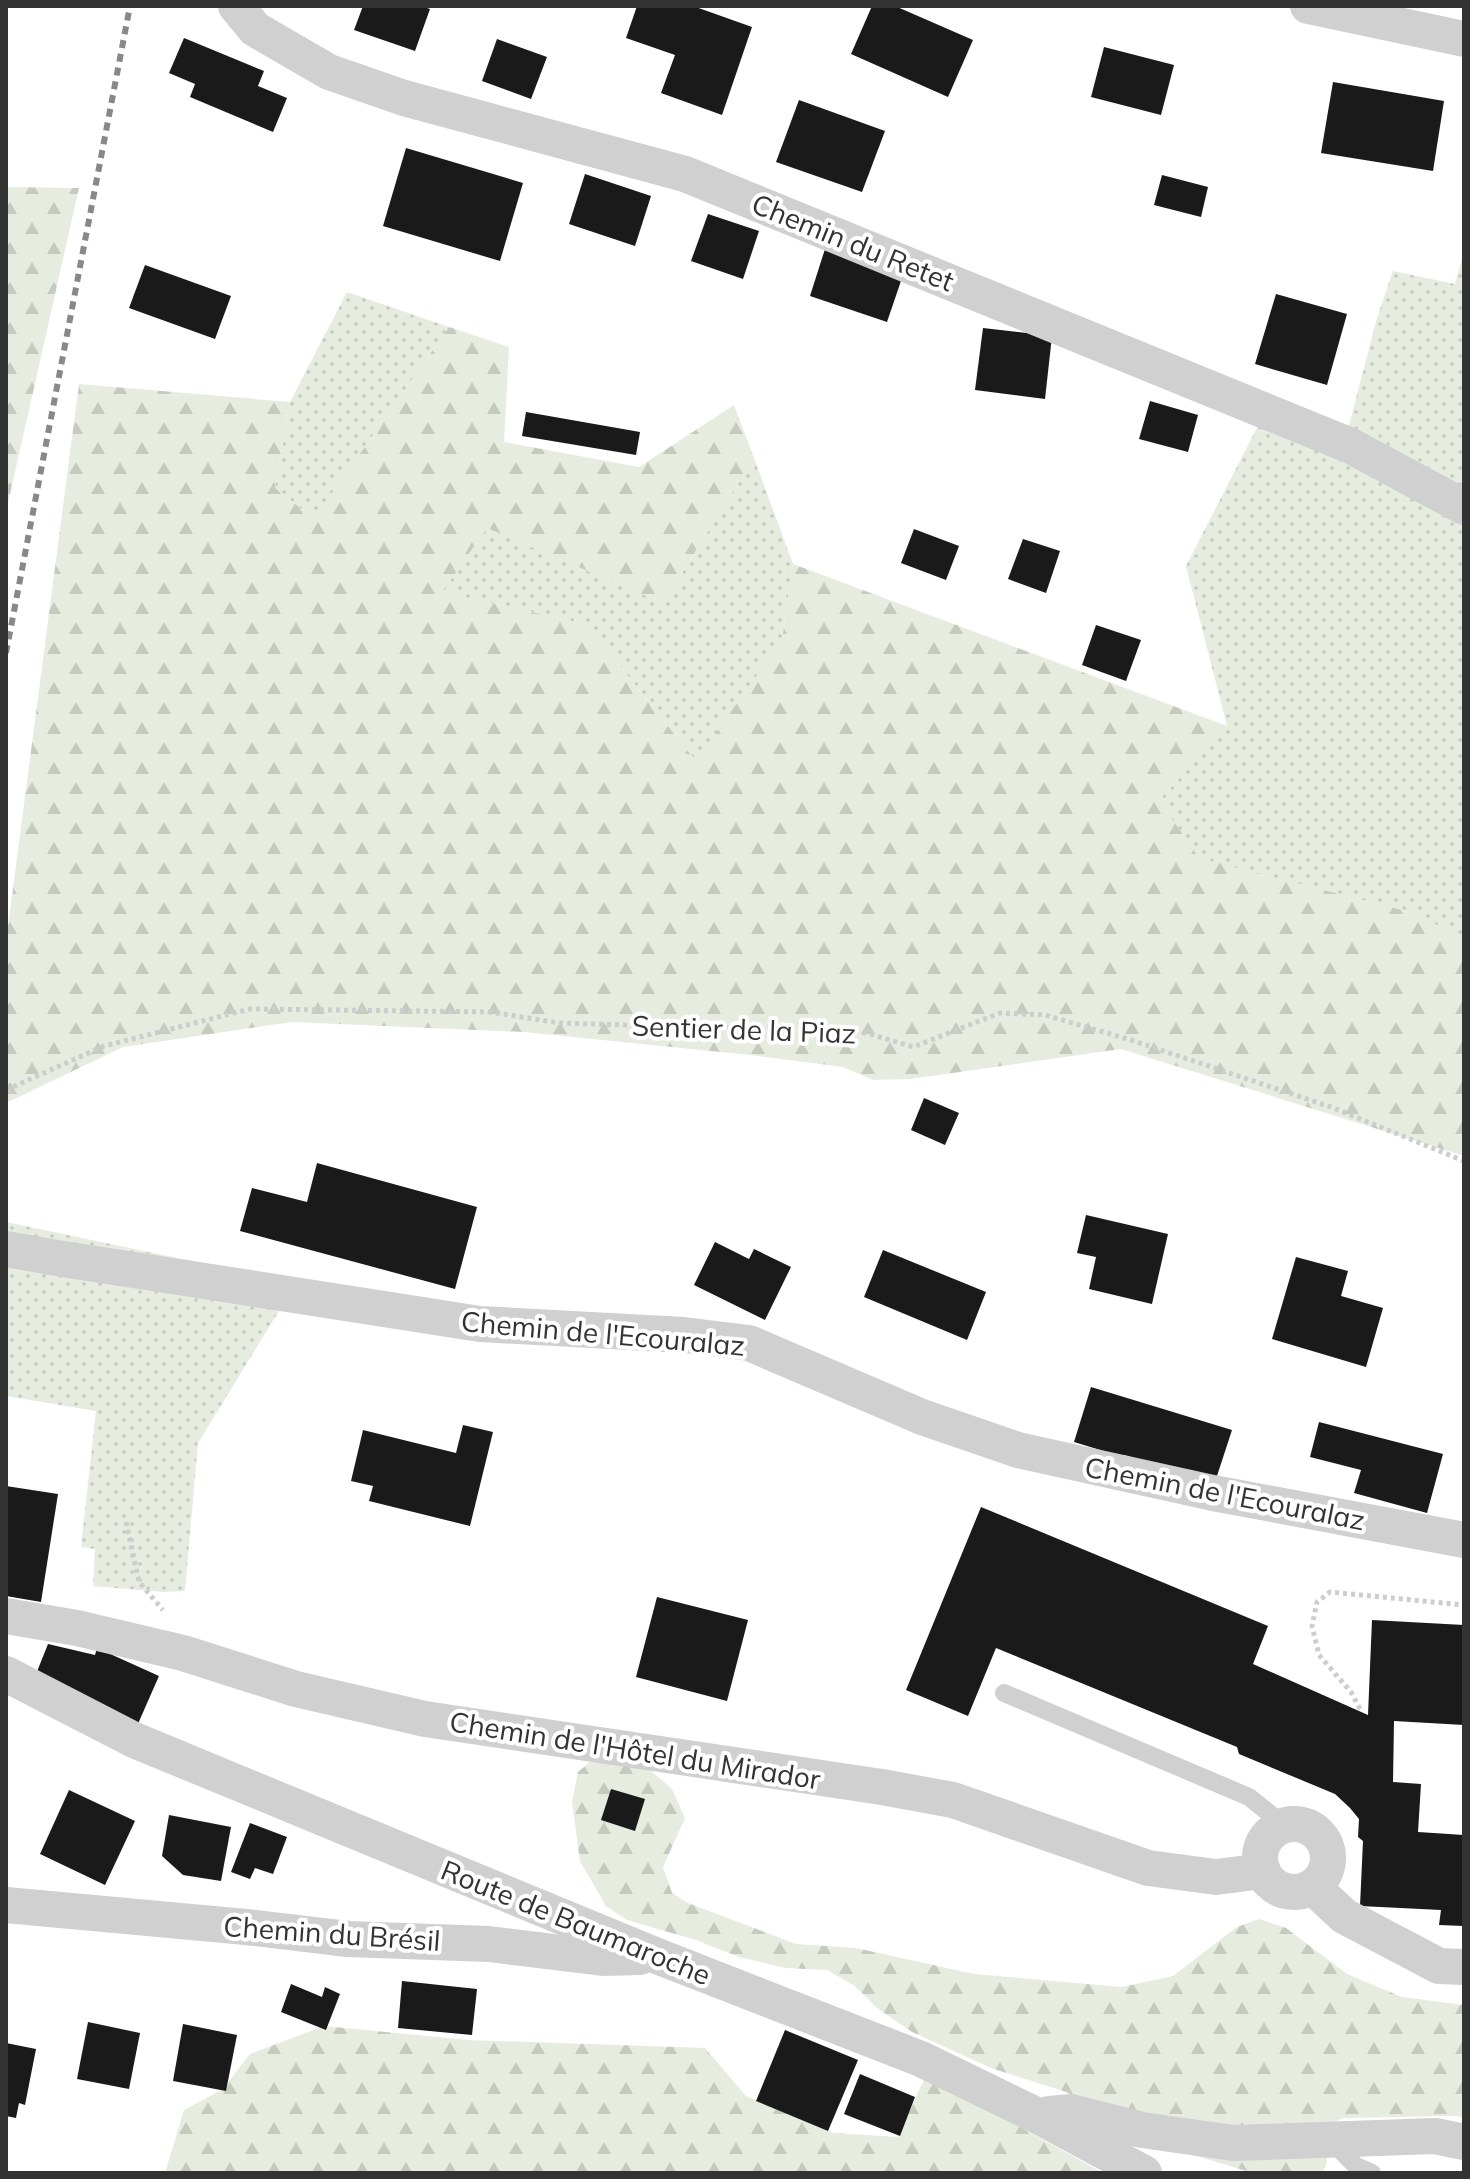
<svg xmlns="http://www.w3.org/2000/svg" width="1470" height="2179" font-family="Mulish,sans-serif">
	<defs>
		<pattern id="grass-dots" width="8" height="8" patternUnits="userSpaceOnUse" patternTransform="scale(2)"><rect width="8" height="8" fill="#e6ecdf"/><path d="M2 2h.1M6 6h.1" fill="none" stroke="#c6cbc0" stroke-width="1.8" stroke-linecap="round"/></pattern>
		<pattern id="forest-firs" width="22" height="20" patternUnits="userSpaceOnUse" patternTransform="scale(2)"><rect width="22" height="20" fill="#e6ecdf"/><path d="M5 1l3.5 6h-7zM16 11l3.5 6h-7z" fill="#c6cbc0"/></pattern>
	</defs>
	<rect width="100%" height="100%" fill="#fff"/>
	<!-- grass -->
	<g fill="url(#grass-dots)">
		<polygon points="1464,252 1464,937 1402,910 1199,859 1159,800 1227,726 1186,566 1263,416 1348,429 1377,318 1393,271 1455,284"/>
		<polygon points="347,292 449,327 314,519 275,488 290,402"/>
		<polygon points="754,458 793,564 782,640 697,762 586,624 441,592 487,528 663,603"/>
		<polygon points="6,1222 296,1283 198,1443 185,1591 163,1592 93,1586 95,1549 81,1547 96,1411 6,1396"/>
	</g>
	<!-- forest -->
	<g fill="url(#forest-firs)">
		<polygon points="6,187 79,188 6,512"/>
		<polygon points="449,327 509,347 504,442 639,467 734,405 754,458 663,603 487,528 442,592 586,624 696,761 782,640 793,564 1227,726 1159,800 1199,858 1402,910 1464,937 1464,1156 1121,1049 910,1079 873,1080 843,1067 750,1055 524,1032 292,1022 123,1047 6,1103 6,942 79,384 290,402 275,488 314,519"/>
		<polygon points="592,1760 643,1764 672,1789 685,1818 663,1867 672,1893 688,1903 796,1944 856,1948 974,1974 1122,1987 1173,1976 1237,1927 1259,1919 1286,1928 1347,1974 1402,1997 1464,2005 1464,2117 1452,2116 1344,2118 1332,2123 1326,2166 1321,2173 1253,2173 1163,2146 1066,2092 991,2068 912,2032 877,2008 855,1986 827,1970 786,1968 739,1957 696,1940 627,1920 606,1906 580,1861 572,1802 578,1772"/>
		<polygon points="324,2026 468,2040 705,2048 746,2096 833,2133 898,2137 926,2075 1103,2173 165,2173 184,2110 223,2089 250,2054"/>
	</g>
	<!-- building -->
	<g fill="#1a1a1a">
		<polygon points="363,6 421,6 430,9 415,51 354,30"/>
		<polygon points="637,6 693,6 752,27 722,115 661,93 675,55 626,38"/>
		<polygon points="872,6 895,6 973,40 948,97 851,54"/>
		<polygon points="184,38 264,71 258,86 287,98 273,132 190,97 195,84 169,73"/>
		<polygon points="497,39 547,57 531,99 482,81"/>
		<polygon points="1104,47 1174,65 1161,115 1091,97"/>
		<polygon points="1333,82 1444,101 1433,171 1321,153"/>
		<polygon points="799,100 885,131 862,192 776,162"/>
		<polygon points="406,148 523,183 500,261 383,226"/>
		<polygon points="585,174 651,196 635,246 569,224"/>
		<polygon points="1162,175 1208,187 1201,217 1154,205"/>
		<polygon points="708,214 759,231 743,279 691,261"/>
		<polygon points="825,249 903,275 887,322 810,296"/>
		<polygon points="145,265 231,296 215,339 129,308"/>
		<polygon points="1276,294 1347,314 1327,385 1255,364"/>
		<polygon points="983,328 1052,336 1045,399 975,390"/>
		<polygon points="1150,401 1198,415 1188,452 1139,439"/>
		<polygon points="526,412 640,432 636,455 522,436"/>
		<polygon points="914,529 959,546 946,580 901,563"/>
		<polygon points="1023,539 1060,551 1046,593 1008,579"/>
		<polygon points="1096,625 1141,640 1126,681 1082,665"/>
		<polygon points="924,1098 959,1113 945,1145 911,1130"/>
		<polygon points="317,1163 477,1207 455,1289 240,1231 252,1188 307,1202"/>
		<polygon points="1086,1215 1168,1234 1152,1304 1089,1289 1096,1257 1077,1253"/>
		<polygon points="715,1242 749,1259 754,1249 791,1267 765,1320 694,1285"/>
		<polygon points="883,1250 986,1292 967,1340 864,1297"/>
		<polygon points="1296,1257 1348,1271 1341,1296 1383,1308 1366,1367 1272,1339"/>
		<polygon points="1091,1387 1232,1430 1215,1482 1124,1455 1123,1457 1074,1442"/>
		<polygon points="1319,1422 1443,1454 1427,1513 1354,1493 1361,1470 1310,1457"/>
		<polygon points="463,1425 493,1432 470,1526 369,1501 373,1486 351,1481 363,1430 456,1453"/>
		<polygon points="6,1486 58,1494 41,1602 6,1596"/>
		<polygon points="981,1507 1268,1626 1253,1664 1368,1715 1372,1620 1464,1625 1464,1725 1394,1721 1393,1782 1421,1784 1418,1832 1464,1835 1464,1926 1439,1925 1441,1910 1360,1906 1363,1841 1358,1837 1359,1819 1350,1808 1335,1794 1239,1754 1237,1747 996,1648 968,1716 906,1690"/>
		<polygon points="657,1597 748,1620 727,1701 636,1677"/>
		<polygon points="48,1644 95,1655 97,1648 159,1676 137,1726 36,1674"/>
		<polygon points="611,1789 645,1799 635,1831 601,1820"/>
		<polygon points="69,1790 135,1821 105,1885 40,1854"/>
		<polygon points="169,1815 231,1827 221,1881 183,1875 162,1856"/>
		<polygon points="250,1823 287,1837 273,1874 255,1868 250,1879 231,1872"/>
		<polygon points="402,1981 477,1989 472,2035 398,2028"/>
		<polygon points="291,1984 322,1997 325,1987 340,1994 326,2030 281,2012"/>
		<polygon points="88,2022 140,2033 129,2089 77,2079"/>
		<polygon points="183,2024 237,2035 226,2091 173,2081"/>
		<polygon points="785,2030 858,2060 828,2131 756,2101"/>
		<polygon points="6,2043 36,2049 25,2105 19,2103 16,2118 6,2116"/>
		<polygon points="860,2074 915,2097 900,2136 844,2114"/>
	</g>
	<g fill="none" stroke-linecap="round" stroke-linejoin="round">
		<!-- path -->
		<g stroke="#cdcdcd" stroke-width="5" stroke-dasharray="4 4" stroke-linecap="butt">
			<polyline points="6,1090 104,1046 250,1009 490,1012 559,1023 724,1028 826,1026 870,1034 913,1047 1000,1013 1045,1015 1131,1040 1331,1107 1464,1161"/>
			<polyline points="126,1522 139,1582 163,1610"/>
			<polyline points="1360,1709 1351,1692 1319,1655 1312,1626 1317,1602 1330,1592 1464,1605"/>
		</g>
		<!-- service -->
		<g stroke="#d0d0d0" stroke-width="18">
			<polyline points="1004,1693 1249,1797 1284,1825"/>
			<polyline points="1331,2141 1356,2166 1372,2173"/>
		</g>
		<!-- minor -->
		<g stroke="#d0d0d0" stroke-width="36">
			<polyline points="236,6 255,29 329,72 404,98 685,174 1351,446 1464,507"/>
			<polyline points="1308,6 1464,39"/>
			<polyline points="6,1249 63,1259 480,1324 684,1335 749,1343 922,1417 1018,1450 1213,1493 1464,1540"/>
			<polyline points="6,1616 77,1628 183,1653 296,1689 425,1719 882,1787 953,1800 1148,1868 1216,1877 1263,1871"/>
			<polyline points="6,1674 134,1740 657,1956 921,2059 1036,2115 1144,2173"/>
			<circle cx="1294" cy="1858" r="34"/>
			<polyline points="1313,1887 1344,1916 1439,1966 1464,1967"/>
			<polyline points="6,1905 246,1927 348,1939 489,1944 603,1958 640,1957"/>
			<polyline points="1049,2114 1071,2112 1142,2130 1233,2143 1435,2136 1464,2142"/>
		</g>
		<!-- rail -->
		<polyline stroke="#888" stroke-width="6" stroke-dasharray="8 6" stroke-linecap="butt" points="6,653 130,6"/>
	</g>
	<g text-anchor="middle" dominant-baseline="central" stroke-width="8" stroke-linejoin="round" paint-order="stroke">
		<!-- street labels -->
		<g font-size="28" fill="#333" stroke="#fff">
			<text transform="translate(853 242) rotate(22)">Chemin du Retet</text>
			<text transform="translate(744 1029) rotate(2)">Sentier de la Piaz</text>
			<text transform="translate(603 1333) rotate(5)">Chemin de l'Ecouralaz</text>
			<text transform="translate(1225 1493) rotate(11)">Chemin de l'Ecouralaz</text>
			<text transform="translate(635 1750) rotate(9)">Chemin de l'Hôtel du Mirador</text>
			<text transform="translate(576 1922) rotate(22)">Route de Baumaroche</text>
			<text transform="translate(332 1933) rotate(4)">Chemin du Brésil</text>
		</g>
	</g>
	<!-- border -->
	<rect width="1470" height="2179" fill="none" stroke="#333333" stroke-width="16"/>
</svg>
